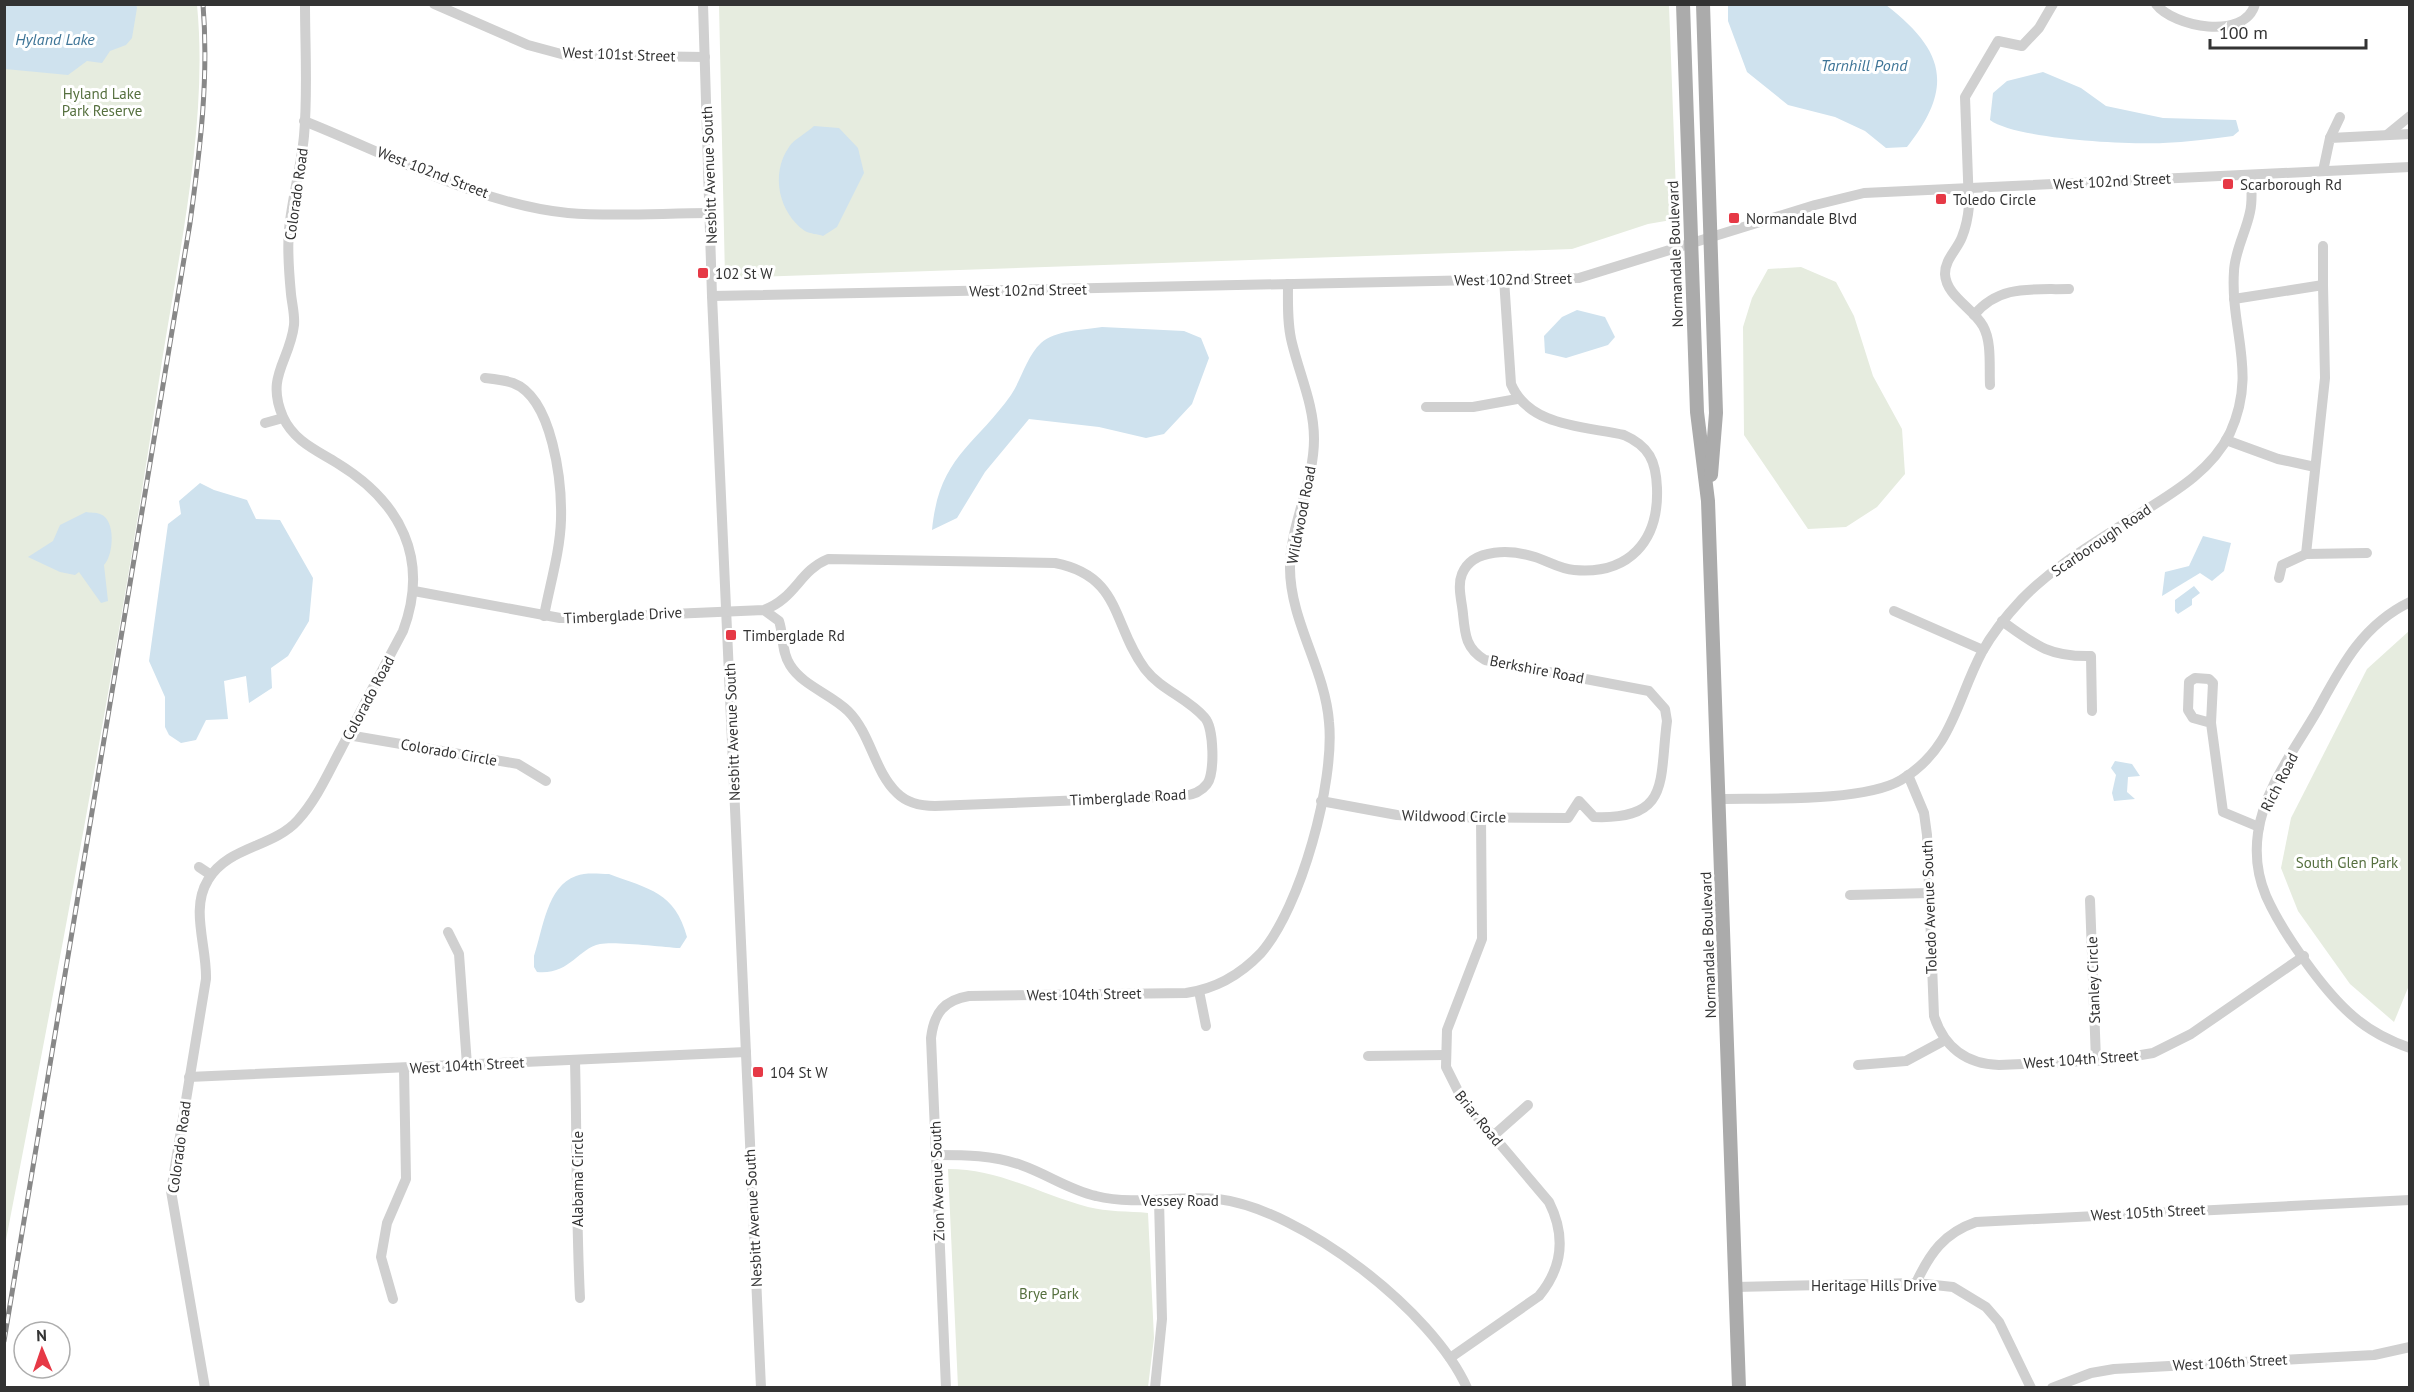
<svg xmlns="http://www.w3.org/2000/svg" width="2414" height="1392" font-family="'PT Sans',sans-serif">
	<rect width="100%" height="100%" fill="#fff"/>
	<!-- green -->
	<g fill="#e6ecdf">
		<path d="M5,5H197C209,126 176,265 158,387C115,674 60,960 5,1245Z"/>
		<polygon points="719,5 1669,5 1677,219 1648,224 1572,249 725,278"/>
		<polygon points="1801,267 1836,282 1854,316 1873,376 1902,429 1905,474 1877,507 1846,527 1808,529 1744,435 1743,327 1752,298 1768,269"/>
		<polygon points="2409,631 2410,983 2394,1022 2350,984 2298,911 2281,868 2291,818 2367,669"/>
		<path d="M948,1169C1000,1169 1039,1194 1088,1207C1107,1212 1129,1211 1148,1213L1154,1338L1148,1387H958Z"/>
	</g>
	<!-- water -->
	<g fill="#cfe2ee">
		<polygon points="5,4 136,4 137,8 132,38 126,45 110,51 102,63 87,61 68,75 5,69"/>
		<path d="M1728,5H1886C1944,50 1955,86 1907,147L1886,148L1865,131L1835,117L1788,105L1747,72L1728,21Z"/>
		<path d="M2043,72L2081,88L2106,106L2163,118L2236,120L2239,131L2233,136C2210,139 2187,142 2163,143C2129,145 2015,139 1990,120L1993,93L2007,81Z"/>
		<path d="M814,126L839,128L858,148L864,173L837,227L823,236C818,234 810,234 805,231C779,213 770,174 789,147C794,139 807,133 814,126Z"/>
		<polygon points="1577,310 1605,317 1615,337 1608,345 1566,358 1545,353 1544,336 1562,317"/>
		<path d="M1102,327L1184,331L1201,338L1209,358L1192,404L1164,434L1146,438L1099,427L1029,419L985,472L957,518L932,530C939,457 974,447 1011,395C1021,380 1027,356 1041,343C1055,330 1084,330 1102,327Z"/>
		<polygon points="200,483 214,490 247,500 256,519 280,520 313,578 309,621 288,656 271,668 272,688 249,703 246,676 224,681 228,719 206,720 196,740 181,743 169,735 165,727 165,697 149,661 168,524 181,514 179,501"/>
		<path d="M86,512C90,513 96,512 100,514C116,519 114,555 104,565L108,601L101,603L79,572L75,575L60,572L28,557L53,541L60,525Z"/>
		<polygon points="2203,536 2231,543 2224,571 2212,581 2200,573 2162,596 2165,572 2189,566"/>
		<polygon points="2194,586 2200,593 2192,599 2192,605 2178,614 2175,611 2175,600"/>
		<polygon points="2115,761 2132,764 2140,776 2128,777 2127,792 2135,799 2114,801 2112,793 2116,775 2111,768"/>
		<path d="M609,874C649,889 675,892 687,937L680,948C661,947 615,941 600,944C577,949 570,975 537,972L534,967V956C543,929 547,886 576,876C586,872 599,874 609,874Z"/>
	</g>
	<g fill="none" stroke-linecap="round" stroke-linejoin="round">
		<!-- minor -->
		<g stroke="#d0d0d0" stroke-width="10">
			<polyline points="434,4 528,45 565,55 705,57"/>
			<polyline points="703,4 712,296 761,1388"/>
			<path d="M2156,4C2173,27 2245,41 2255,4"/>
			<path d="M304,121C385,153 481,205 568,213C614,217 663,213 710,213"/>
			<polyline points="2388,134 2410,116"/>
			<polyline points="2330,138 2340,117"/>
			<polyline points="2323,171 2330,138 2410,134"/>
			<polyline points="2323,246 2323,285"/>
			<polyline points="712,296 1579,278 1815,205 1864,193 2410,167"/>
			<polyline points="2234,299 2323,285 2325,378 2306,554"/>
			<path d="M1974,315C2000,284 2032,290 2069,289"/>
			<path d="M485,378C494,379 505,380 513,383C553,398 562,483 561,520C560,552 550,584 544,616"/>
			<path d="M1990,385C1989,366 1992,342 1983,326C1973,308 1946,296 1945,274C1945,259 1957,250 1962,237C1966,227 1968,217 1969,206L1965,97L1998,41L2022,46L2039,28L2053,4"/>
			<polyline points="1426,407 1473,407 1517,399"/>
			<polyline points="265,423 283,418"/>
			<polyline points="2226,440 2278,459 2315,467"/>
			<polyline points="2279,578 2282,565 2306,554 2367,553"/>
			<path d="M414,591L560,618H579L764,610C796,598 799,571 828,559L1055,563C1122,576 1112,625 1145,669C1161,690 1188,698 1205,718C1214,728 1215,774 1207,784C1201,792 1193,795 1183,796L935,806C922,806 907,803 897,793C874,771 871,734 848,711C831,694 803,686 790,665C781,651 784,636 779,621L764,610"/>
			<path d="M2410,602C2362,625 2341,667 2317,711C2295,749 2264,789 2258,833C2255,854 2258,877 2266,896C2282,932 2324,992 2354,1017C2370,1031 2390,1041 2410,1048"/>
			<polyline points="1894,611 1983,650"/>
			<path d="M2002,621C2035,645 2049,657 2091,656L2092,711"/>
			<polyline points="2211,723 2193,718 2188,710 2189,682 2195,678 2209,679 2213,683 2211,723 2223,812 2259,827"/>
			<polyline points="348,735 518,764 546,781"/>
			<path d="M1908,775L1924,813L1927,835L1934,1016C1944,1047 1966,1064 1999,1065L2111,1060L2153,1053L2191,1034L2304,956"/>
			<path d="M1720,799C1765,798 1864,802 1901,780C1953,749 1956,701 1982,652C1993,632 2007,615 2022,599C2055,565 2096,542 2136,516C2171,494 2211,472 2230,433C2258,372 2230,331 2234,271C2235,250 2246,232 2250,212C2253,200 2251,187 2251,175"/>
			<path d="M1321,801L1397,815L1427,817L1568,818L1579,801L1594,817C1671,820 1659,781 1667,721L1665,709L1649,691L1485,660C1466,649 1465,635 1463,614C1462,602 1457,586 1462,574C1473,547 1513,550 1535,557C1548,561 1560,569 1574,570C1629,575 1659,541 1657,488C1656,461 1649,446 1624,435C1584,426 1529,427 1511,384L1504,279"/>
			<polyline points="199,867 211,875"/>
			<polyline points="1850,895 1929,893"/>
			<polyline points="2090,900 2096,1060"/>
			<polyline points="448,932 459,954 467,1065"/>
			<polyline points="1199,991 1206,1026"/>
			<polyline points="1368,1056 1445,1055"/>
			<path d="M575,1060C577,1139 576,1218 580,1298"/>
			<polyline points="1858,1065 1906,1061 1945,1040"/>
			<polyline points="189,1077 746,1052"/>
			<polyline points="1493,1136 1528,1105"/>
			<path d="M936,1155C965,1155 993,1155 1021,1165C1047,1174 1069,1190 1096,1196C1136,1206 1178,1195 1218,1199C1301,1209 1433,1311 1467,1388"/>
			<path d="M1916,1283C1930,1253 1944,1233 1976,1222L2410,1200"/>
			<polyline points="1735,1287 1916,1283 1953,1287 1986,1307 1999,1322 2031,1388"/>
			<polyline points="393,1299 381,1257 387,1223 406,1179 404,1068"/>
			<path d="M1450,1358L1539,1296C1563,1267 1566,1236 1549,1202L1462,1099L1446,1067L1447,1030L1482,939L1481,817"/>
			<path d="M205,1388L171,1191L206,979C207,946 190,909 208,880C228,846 273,848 298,820C317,799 328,773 341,749C361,710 382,670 403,631C430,559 401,502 337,463C316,450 294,441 283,417C265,376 290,361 294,325C295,315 292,304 291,294C289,273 287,251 289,230C292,198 301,168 304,136C308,92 305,48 305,4"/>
			<path d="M946,1388L931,1038C934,1013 944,1000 969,996L1186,993C1215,989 1241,974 1261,953C1301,907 1335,782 1329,722C1325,669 1290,621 1290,568C1290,524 1314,484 1314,439C1314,405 1300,376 1292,343C1287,324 1288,303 1288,284"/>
			<polyline points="1155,1388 1162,1319 1159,1200"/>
			<polyline points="2052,1388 2091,1373 2114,1369 2374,1355 2410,1347"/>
		</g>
		<!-- major -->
		<g stroke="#ababab" stroke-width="14">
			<polyline points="1683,4 1697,412 1708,501 1739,1388"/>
			<polyline points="1703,4 1716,413 1711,475"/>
		</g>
		<!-- rail casing -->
		<g stroke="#888" stroke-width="5">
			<path id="rail" d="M4,1341L190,223C200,150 209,79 203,4"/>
		</g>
		<!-- rail -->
		<use href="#rail" stroke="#fff" stroke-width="3" stroke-dasharray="9" stroke-linecap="butt"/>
	</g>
	<!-- markers -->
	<g fill="#e63946" stroke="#fff" stroke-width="2">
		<rect x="2222" y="178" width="12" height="12" rx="3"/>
		<rect x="1935" y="193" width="12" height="12" rx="3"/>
		<rect x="1728" y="212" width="12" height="12" rx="3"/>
		<rect x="697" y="267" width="12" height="12" rx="3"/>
		<rect x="725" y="629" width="12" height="12" rx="3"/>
		<rect x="752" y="1066" width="12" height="12" rx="3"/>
	</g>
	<g text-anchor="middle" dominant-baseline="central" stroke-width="6" stroke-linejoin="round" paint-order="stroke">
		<!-- street labels -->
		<g font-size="15" fill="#333" stroke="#fff">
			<text transform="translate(619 54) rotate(2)">West 101st Street</text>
			<text transform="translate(433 172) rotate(21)">West 102nd Street</text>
			<text transform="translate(709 175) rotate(-92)">Nesbitt Avenue South</text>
			<text transform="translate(2112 181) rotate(-3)">West 102nd Street</text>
			<text transform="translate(296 194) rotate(-82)">Colorado Road</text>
			<text transform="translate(1675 254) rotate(-92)">Normandale Boulevard</text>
			<text transform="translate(1513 279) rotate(-1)">West 102nd Street</text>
			<text transform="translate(1028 290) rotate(-1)">West 102nd Street</text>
			<text transform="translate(1301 515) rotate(-79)">Wildwood Road</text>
			<text transform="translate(2101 540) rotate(-34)">Scarborough Road</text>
			<text transform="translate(623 615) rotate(-3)">Timberglade Drive</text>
			<text transform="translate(1537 669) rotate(11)">Berkshire Road</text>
			<text transform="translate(368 698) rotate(-62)">Colorado Road</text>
			<text transform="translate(732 732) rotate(-92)">Nesbitt Avenue South</text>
			<text transform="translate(449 752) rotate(10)">Colorado Circle</text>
			<text transform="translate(2279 782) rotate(-63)">Rich Road</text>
			<text transform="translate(1128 797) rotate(-3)">Timberglade Road</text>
			<text transform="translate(1454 816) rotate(1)">Wildwood Circle</text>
			<text transform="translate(1929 907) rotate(-92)">Toledo Avenue South</text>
			<text transform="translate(1708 945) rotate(-92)">Normandale Boulevard</text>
			<text transform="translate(2093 980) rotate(-92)">Stanley Circle</text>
			<text transform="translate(1084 994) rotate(-1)">West 104th Street</text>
			<text transform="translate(2081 1059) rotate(-4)">West 104th Street</text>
			<text transform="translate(467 1065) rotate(-3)">West 104th Street</text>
			<text transform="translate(1479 1118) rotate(51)">Briar Road</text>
			<text transform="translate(179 1147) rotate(-82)">Colorado Road</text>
			<text transform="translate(577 1179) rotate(-90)">Alabama Circle</text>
			<text transform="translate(937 1181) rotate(-92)">Zion Avenue South</text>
			<text x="1180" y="1200">Vessey Road</text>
			<text transform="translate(2148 1212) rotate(-3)">West 105th Street</text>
			<text transform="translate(753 1218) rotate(-93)">Nesbitt Avenue South</text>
			<text x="1874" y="1285">Heritage Hills Drive</text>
			<text transform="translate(2230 1362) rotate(-3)">West 106th Street</text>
		</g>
		<!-- park labels -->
		<g font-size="15" fill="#56703f" stroke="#fff">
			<text x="102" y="93">Hyland Lake<tspan x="102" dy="17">Park Reserve</tspan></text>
			<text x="2347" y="862">South Glen Park</text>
			<text x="1049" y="1293">Brye Park</text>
		</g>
		<!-- poi labels -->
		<g font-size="15" fill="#333" stroke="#fff" text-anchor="start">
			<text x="2240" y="184">Scarborough Rd</text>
			<text x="1953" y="199">Toledo Circle</text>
			<text x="1746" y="218">Normandale Blvd</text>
			<text x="715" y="273">102 St W</text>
			<text x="743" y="635">Timberglade Rd</text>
			<text x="770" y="1072">104 St W</text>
		</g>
		<!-- water labels -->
		<g font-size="16" font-style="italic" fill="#3f7597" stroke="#fff">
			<text x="55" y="39">Hyland Lake</text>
			<text x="1864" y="65">Tarnhill Pond</text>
		</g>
	</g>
	<!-- border -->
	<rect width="2414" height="1392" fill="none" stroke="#333333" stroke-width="12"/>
	<!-- north arrow -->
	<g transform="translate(42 1350) rotate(358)"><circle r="28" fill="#ffffff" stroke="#adadad" stroke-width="1.5"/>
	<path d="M0-4.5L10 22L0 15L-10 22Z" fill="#e63946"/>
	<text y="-9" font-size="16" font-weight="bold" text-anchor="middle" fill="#333333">N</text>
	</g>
	<!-- scale -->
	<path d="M2210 39v9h156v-9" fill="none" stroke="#333333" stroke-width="3"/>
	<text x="2219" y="39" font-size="18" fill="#333333" stroke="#ffffff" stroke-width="4.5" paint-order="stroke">100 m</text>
</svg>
